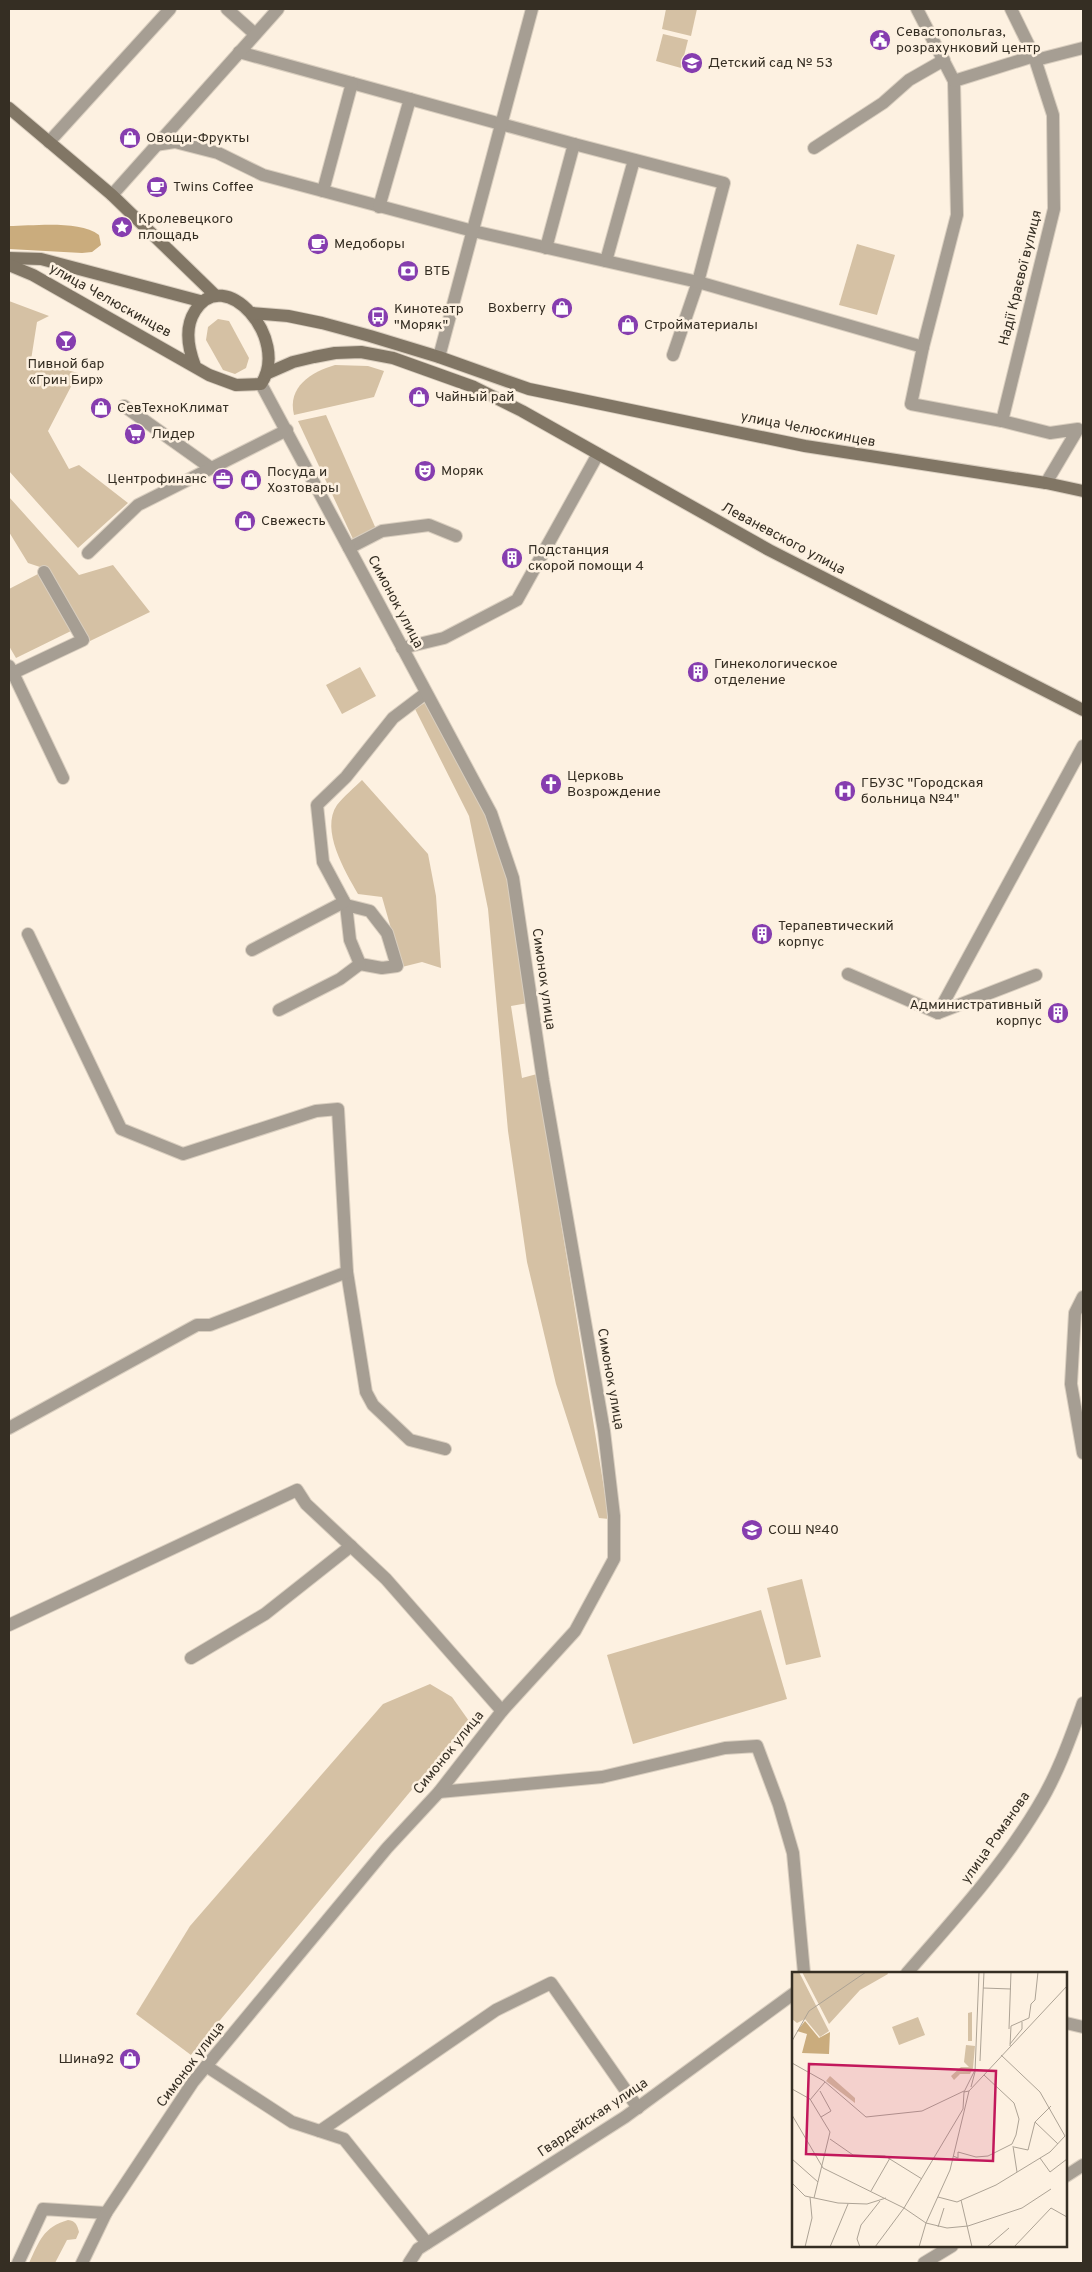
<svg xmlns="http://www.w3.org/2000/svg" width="1092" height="2272" font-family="Overpass,sans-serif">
	<rect width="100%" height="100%" fill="#fdf1e1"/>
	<!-- green -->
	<g fill="#d5c1a4">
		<polygon points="666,9 697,9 691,36 662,29"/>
		<polygon points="663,34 688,40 681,68 656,61"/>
		<polygon points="857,244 895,255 877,315 839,305"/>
		<polygon points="9,301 49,316 37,322 31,360 78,373 48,431 69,469 79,465 128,503 78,548 9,471"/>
		<polygon points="218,319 229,321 249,358 246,368 235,374 223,370 206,340 208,327"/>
		<path d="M335,365L368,366L384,371L374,397L294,415C287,387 311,372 335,365Z"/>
		<polygon points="326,415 376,529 353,539 298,421"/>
		<polygon points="9,497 79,575 113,565 150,612 88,642 46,569 28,563 9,532"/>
		<polygon points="38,574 71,631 16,658 9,646 9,589"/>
		<polygon points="360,667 376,696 342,714 326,685"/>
		<polygon points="426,702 486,814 508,879 528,1003 511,1006 522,1078 537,1074 609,1519 599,1518 556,1384 527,1262 508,1131 488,909 469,816 415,709"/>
		<path d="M362,780L428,854L436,896L441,968L422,962L402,967L382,897L358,894C345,871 320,830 337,805C344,796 354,788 362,780Z"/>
		<polygon points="802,1579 821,1657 786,1665 767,1588"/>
		<polygon points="761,1610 787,1699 633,1744 607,1655"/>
		<polygon points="430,1684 452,1697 469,1721 191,2055 136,2014 190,1926 383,1704"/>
		<path d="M68,2220C76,2221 77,2225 79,2232L76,2239L67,2240L55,2263H29C39,2242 43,2227 68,2220Z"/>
	</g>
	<!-- forest -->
	<path fill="#caac7d" d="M9,226C34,226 79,220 99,235L101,245L92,252L82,253L9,249Z"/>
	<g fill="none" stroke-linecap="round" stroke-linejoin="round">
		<!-- service casing -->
		<g stroke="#d9cebf" stroke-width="14">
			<g id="service">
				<polyline points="227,9 255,34"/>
				<polyline points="917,9 954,81 957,215 923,347"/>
				<polyline points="239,52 574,144 724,183 698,282 673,355"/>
				<polyline points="954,81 1034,56"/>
				<polyline points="155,145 175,142 218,153 263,175 473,231 698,282 923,347 911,404 1002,421"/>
				<polyline points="814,148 883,103 909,80 944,60"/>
				<polyline points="323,191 352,83"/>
				<polyline points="112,195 278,9"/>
				<polyline points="379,207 410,99"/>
				<polyline points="546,248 574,144"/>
				<polyline points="606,261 634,160"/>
				<polyline points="439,357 532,9"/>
				<polyline points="124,406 211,468"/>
				<polyline points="349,548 382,531 429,525 456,536"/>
				<polyline points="88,553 138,505 287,430"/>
				<polyline points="402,648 444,638 517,600 598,454"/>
				<polyline points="9,666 13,673 83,640 44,572"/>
				<polyline points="13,673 63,778"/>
				<polyline points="346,905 350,940 360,964 382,968 397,966 387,933 370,911 346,905 323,862 317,805 346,777 393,718 426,693"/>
				<polyline points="252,950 344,902"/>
				<polyline points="848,974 938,1013 1036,975"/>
				<polyline points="279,1010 340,979 360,964"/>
				<polyline points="938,1013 1083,746"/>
				<polyline points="347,1272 366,1392 373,1405 410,1440 445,1449"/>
				<polyline points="9,1428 197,1325 210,1325 347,1272 338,1109 316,1111 183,1154 121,1129 28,934"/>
				<polyline points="9,1625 297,1490 306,1504 386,1579 502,1711"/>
				<polyline points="191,1658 265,1614 351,1546"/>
				<polyline points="439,1792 602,1777 725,1748 757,1746 779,1805 793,1853 804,1973"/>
				<polyline points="18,2263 43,2209 106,2213"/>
			</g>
		</g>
		<!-- minor casing -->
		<g stroke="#d9cebf" stroke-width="14">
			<g id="minor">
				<polyline points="1011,9 1034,56 1053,115 1054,209 1002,421 1050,433 1078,429 1046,483"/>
				<polyline points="1036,60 1083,48"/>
				<polyline points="49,142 170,9"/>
				<polyline points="1083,1297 1075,1313 1071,1384 1083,1453"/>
				<path d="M907,1973C953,1920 1001,1868 1037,1808C1057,1776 1070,1739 1083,1703"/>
				<polyline points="1066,2023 1083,2027"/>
				<polyline points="206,2066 292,2122 344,2139 427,2243"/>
				<polyline points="320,2131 496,2010 551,1983 638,2108"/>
				<polyline points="1066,2176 1083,2165"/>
				<polyline points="409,2263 418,2249 625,2117 793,1994"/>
				<polyline points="924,2263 952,2246"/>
			</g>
		</g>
		<!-- tertiary casing -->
		<g stroke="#d9cebf" stroke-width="14">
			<polyline id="tertiary" points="82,2263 106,2213 193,2082 387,1848 439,1792 502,1711 575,1631 614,1559 614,1516 604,1431 543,1080 513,878 491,813 261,384"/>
		</g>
		<!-- secondary casing -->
		<g stroke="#d9cebf" stroke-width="14">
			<g id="secondary">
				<polyline points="9,108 112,195 215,295"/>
				<polyline points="9,258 41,259 200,301"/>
				<path d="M9,265L33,275L209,375L236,385L261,384C291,339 224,263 195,311C184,328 188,348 195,366"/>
				<polyline points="252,313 288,316 322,323 370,336 439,357 529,389 805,446 1046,483 1083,491"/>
				<polyline points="268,373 293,362 314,357 335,353 361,352 393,358 474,387 522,411 769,550 1083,710"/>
			</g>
		</g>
		<!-- service -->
		<use href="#service" stroke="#a69e93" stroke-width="12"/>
		<!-- minor -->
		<use href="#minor" stroke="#a69e93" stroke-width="12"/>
		<!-- tertiary -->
		<use href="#tertiary" stroke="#a69e93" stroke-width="12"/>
		<!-- secondary -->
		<use href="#secondary" stroke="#817665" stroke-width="12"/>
	</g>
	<!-- icons -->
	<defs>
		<g id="civic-disc" transform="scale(1.125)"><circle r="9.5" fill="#863daf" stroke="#fdf1e1"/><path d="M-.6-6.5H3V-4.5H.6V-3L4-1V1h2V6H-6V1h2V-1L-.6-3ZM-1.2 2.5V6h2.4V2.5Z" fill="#fff"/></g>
		<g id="school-disc" transform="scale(1.125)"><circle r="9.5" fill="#863daf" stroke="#fdf1e1"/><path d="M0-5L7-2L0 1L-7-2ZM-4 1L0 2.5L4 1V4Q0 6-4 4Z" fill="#fff"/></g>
		<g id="shop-disc" transform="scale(1.125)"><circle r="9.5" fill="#863daf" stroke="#fdf1e1"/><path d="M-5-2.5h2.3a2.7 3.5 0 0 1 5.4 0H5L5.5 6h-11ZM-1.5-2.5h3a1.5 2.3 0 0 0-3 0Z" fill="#fff"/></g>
		<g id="cafe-disc" transform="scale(1.125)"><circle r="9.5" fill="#863daf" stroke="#fdf1e1"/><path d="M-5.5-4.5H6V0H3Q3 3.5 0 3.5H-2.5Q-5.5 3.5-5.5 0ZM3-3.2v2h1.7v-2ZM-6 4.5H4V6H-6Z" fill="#fff"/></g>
		<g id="sight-disc" transform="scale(1.125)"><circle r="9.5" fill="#863daf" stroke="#fdf1e1"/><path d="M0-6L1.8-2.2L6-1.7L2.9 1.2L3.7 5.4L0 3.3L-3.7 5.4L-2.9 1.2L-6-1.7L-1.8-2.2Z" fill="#fff"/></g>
		<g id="bank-disc" transform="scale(1.125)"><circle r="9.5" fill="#863daf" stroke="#fdf1e1"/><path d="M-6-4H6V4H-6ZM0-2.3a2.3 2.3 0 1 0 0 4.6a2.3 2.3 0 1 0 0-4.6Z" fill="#fff"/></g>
		<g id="bus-disc" transform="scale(1.125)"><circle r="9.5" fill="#863daf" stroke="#fdf1e1"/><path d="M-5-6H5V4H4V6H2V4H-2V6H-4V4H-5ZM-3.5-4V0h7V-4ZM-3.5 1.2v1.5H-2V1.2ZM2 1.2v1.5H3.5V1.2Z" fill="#fff"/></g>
		<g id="bar-disc" transform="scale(1.125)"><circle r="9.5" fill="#863daf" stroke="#fdf1e1"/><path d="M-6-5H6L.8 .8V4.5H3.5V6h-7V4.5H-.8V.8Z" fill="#fff"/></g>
		<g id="supermarket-disc" transform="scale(1.125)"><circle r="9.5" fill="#863daf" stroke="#fdf1e1"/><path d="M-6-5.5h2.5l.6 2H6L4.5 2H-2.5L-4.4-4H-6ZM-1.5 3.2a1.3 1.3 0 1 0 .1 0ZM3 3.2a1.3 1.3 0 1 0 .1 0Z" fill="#fff"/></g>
		<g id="theatre-disc" transform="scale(1.125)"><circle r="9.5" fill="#863daf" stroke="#fdf1e1"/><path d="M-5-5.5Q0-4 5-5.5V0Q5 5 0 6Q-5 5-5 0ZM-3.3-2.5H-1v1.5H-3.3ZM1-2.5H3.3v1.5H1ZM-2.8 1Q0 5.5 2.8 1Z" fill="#fff"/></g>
		<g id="office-disc" transform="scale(1.125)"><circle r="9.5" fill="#863daf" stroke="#fdf1e1"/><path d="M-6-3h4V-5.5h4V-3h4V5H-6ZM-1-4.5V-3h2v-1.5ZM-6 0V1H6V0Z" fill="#fff"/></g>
		<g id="building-disc" transform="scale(1.125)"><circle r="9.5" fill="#863daf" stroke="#fdf1e1"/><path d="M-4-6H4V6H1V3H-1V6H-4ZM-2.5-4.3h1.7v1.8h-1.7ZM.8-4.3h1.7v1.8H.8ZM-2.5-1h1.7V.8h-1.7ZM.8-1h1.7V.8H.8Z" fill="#fff"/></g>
		<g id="church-disc" transform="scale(1.125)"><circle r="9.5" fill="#863daf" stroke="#fdf1e1"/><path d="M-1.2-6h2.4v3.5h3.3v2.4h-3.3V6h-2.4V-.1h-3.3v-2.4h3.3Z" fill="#fff"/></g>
		<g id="hospital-disc" transform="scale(1.125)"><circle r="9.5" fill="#863daf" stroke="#fdf1e1"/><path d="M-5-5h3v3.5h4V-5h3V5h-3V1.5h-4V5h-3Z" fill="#fff"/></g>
	</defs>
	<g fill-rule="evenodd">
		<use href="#civic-disc" x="880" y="40"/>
		<use href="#school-disc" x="692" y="63"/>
		<use href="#shop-disc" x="130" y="138"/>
		<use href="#cafe-disc" x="157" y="187"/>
		<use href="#sight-disc" x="122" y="227"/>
		<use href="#cafe-disc" x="318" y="244"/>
		<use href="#bank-disc" x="408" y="271"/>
		<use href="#shop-disc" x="562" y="308"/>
		<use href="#bus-disc" x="378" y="317"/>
		<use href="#shop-disc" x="628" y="325"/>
		<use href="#bar-disc" x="66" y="341"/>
		<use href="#shop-disc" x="419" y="397"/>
		<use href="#shop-disc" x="101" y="408"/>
		<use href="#supermarket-disc" x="135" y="434"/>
		<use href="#theatre-disc" x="425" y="471"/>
		<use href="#office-disc" x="223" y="479"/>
		<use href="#shop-disc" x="251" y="480"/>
		<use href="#shop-disc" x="245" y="521"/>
		<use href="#building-disc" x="512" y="558"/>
		<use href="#building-disc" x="698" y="672"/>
		<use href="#church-disc" x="551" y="784"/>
		<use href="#hospital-disc" x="845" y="791"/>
		<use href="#building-disc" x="762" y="934"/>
		<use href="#building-disc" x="1058" y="1013"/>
		<use href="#school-disc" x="752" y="1530"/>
		<use href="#shop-disc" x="130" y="2059"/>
	</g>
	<g text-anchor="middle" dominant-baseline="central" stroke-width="5" stroke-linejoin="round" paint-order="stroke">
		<!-- poi labels -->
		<g font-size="14" fill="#352e23" stroke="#fdf1e1" text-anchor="start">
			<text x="896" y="32">Севастопольгаз,<tspan x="896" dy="16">розрахунковий центр</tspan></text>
			<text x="708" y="63">Детский сад № 53</text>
			<text x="146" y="138">Овощи-Фрукты</text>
			<text x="173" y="187">Twins Coffee</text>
			<text x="138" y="219">Кролевецкого<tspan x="138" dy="16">площадь</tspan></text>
			<text x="334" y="244">Медоборы</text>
			<text x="424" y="271">ВТБ</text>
			<text x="546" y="308" text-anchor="end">Boxberry</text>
			<text x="394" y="309">Кинотеатр<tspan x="394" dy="16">"Моряк"</tspan></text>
			<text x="644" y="325">Стройматериалы</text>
			<text x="66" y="364" text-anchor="middle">Пивной бар<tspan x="66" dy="16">«Грин Бир»</tspan></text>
			<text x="435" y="397">Чайный рай</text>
			<text x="117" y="408">СевТехноКлимат</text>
			<text x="151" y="434">Лидер</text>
			<text x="441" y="471">Моряк</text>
			<text x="267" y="472">Посуда и<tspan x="267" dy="16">Хозтовары</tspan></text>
			<text x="207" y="479" text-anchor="end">Центрофинанс</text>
			<text x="261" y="521">Свежесть</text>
			<text x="528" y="550">Подстанция<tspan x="528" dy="16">скорой помощи 4</tspan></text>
			<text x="714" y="664">Гинекологическое<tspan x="714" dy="16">отделение</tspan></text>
			<text x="567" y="776">Церковь<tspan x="567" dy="16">Возрождение</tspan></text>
			<text x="861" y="783">ГБУЗС "Городская<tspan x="861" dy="16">больница №4"</tspan></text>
			<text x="778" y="926">Терапевтический<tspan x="778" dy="16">корпус</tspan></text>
			<text x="1042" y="1005" text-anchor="end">Административный<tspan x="1042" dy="16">корпус</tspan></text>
			<text x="768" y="1530">СОШ №40</text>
			<text x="114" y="2059" text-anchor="end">Шина92</text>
		</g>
		<!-- street labels -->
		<g font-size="14" fill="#352e23" stroke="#fdf1e1">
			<text transform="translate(1021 278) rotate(-76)">Надії Краєвої вулиця</text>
			<text transform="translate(110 301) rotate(29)">улица Челюскинцев</text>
			<text transform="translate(808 430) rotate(11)">улица Челюскинцев</text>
			<text transform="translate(783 539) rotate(28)">Леваневского улица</text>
			<text transform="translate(395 602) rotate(62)">Симонок улица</text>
			<text transform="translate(543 979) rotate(82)">Симонок улица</text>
			<text transform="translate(610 1379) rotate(80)">Симонок улица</text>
			<text transform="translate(449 1753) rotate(-51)">Симонок улица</text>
			<text transform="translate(996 1838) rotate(-55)">улица Романова</text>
			<text transform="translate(191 2065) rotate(-53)">Симонок улица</text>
			<text transform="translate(593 2118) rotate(-34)">Гвардейская улица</text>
		</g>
	</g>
	<!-- overview -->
	<g transform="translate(792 1972)">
		<rect width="275" height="275" fill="#fdf1e1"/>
		<path d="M0,0H7L37,59L28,65L13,47L5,51L0,47ZM10,0H95L96,2L68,18L37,52ZM180,40V69H176V41ZM126,45L133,63L107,73L100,55ZM174,73L183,74L181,96L178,102H168L162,108L159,104L169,95H177L172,90ZM38,104L63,126V131L34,109Z" fill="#d5c1a4"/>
		<path d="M13,49L27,66L38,60L37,82L10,81L15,62L5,59Z" fill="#caac7d"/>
		<path fill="none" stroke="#ada395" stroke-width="1" d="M191,16L219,17M217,57L219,0M0,69L17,39L74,0M218,72L230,57V50M218,74L219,54L237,46L239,32L243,28L246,0M209,83L248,120L273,164M188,89L192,0M0,91L32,109L74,145L130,139L172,119M183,98L172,120L177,119L275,14M179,115L183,100L187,0M0,117L18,127L38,160L22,226M28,119L39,139L29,145M172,120L171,137L112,236L134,251L158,198L177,119M18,128L33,110M0,143L31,196L112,236L83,275M243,150L266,172M38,167L61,183L93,184L130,207M221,174L225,200M222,175L236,178L243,150L259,134M161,184L166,186V180L184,185L196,184L220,172L224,163L227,147L222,131L192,103M248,186L258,200L275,187M0,187L26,210M0,211L13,224L46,231L75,232L94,226M79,219L98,186M146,225L165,230L204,213L258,180L273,164M169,228L180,275M146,255L152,236M13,275L20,246L18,225M38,275L56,232M68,275L65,267L69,253L88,229M127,275L134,251L155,256L176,254L230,236L259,217M195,275L217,256M222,275L259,236L275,245"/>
		<path fill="#c2185b" fill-opacity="0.15" stroke="#c2185b" stroke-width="2.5" d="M17,92L204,99L201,189L14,182Z"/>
		<rect width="275" height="275" fill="none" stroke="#352e23" stroke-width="2.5"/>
	</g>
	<!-- border -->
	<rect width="1092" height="2272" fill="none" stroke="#352e23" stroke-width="20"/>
</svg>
